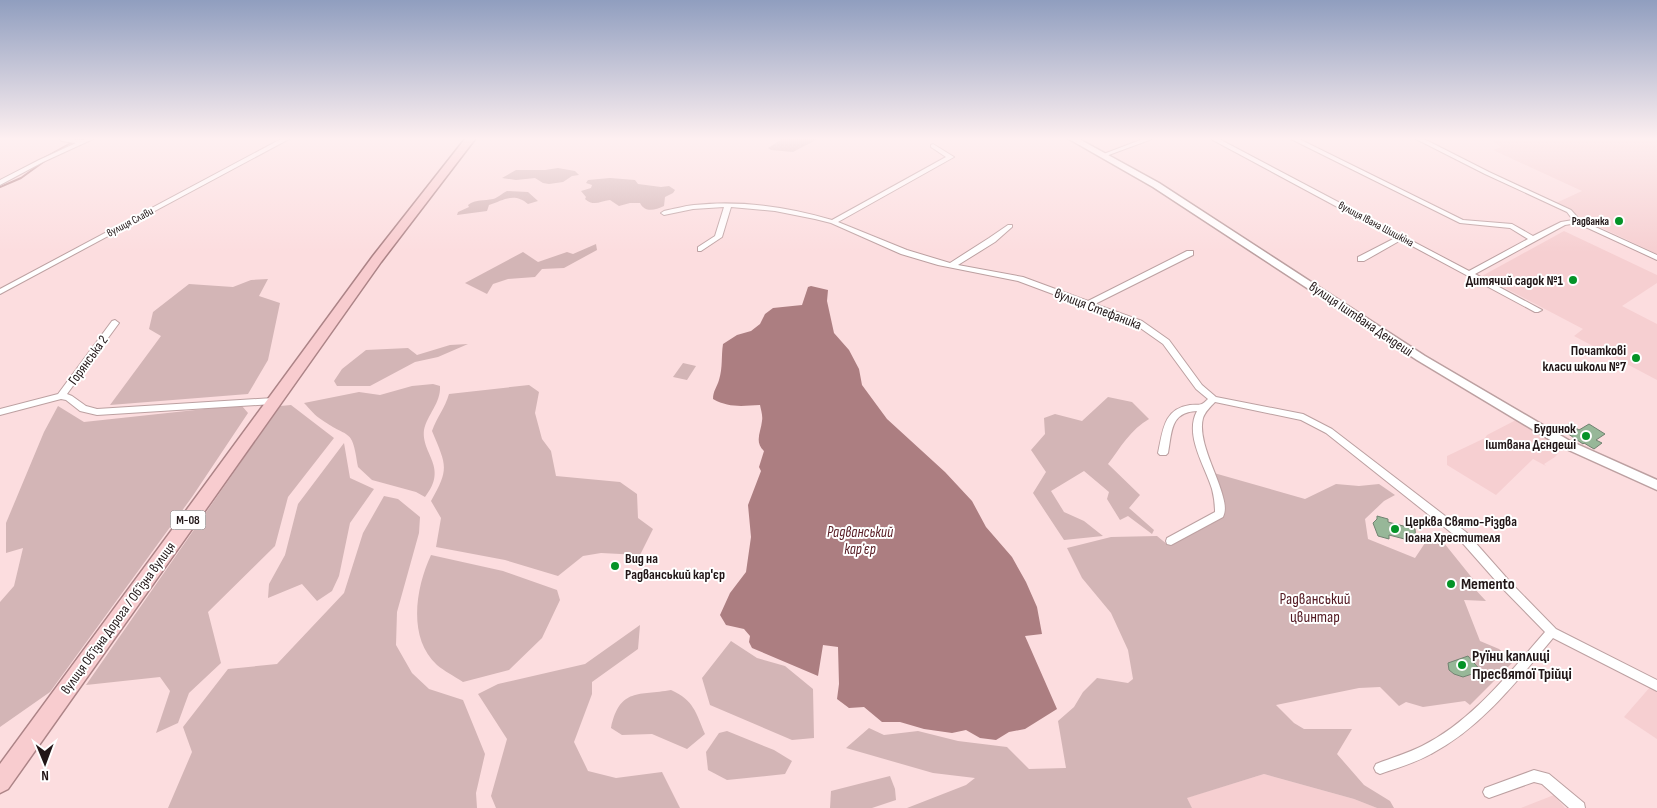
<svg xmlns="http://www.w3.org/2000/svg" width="1657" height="808" font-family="'Sofia Sans Condensed',sans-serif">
	<rect width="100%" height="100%" fill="#fcdddf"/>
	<!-- built -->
	<g fill="#f6cfd1">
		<polygon points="1498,139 1657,139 1657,254 1581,218 1572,210 1556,203 1582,191 1493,150 1501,147 1492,141"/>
		<polygon points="1564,231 1657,275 1657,283 1622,306 1657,324 1657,380 1574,336 1583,329 1482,276"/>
		<polygon points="1516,420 1562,449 1555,457 1544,464 1546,466 1533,459 1496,495 1447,465 1447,456 1485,438 1487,435"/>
		<polygon points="1651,686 1657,688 1657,739 1624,717"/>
		<polygon points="1264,774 1354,799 1377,808 1192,808 1186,798"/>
		<polygon points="1554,795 1565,808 1521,808"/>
	</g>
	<!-- green -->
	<g fill="#d3b5b6">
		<polygon points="782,139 818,139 793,152 771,150 768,148"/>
		<polygon points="558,168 575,171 579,175 572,176 563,182 549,184 543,183 535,178 516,180 502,178 516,170 545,170"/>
		<path d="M610,178L635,180L638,184L661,187L669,186L675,190L673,193L665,197L664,206C655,210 645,213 640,203H630L619,206L610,200C600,201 594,207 585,199L586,197L581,191L591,188L592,185L586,183L588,180Z"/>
		<path d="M507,191L528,192L538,201L528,204C514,192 504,200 489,205L487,211L457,215L458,212L469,207L468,205C476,199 484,201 493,199C498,198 502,193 507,191Z"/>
		<polygon points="596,244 597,250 564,268 542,269 535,277 508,279 493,284 487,294 465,283 523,252 538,262 567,252 573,254"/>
		<polygon points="268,279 259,296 280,303 268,360 248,394 110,405 161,336 149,329 153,312 189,284 233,287 251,280"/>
		<polygon points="468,344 438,357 415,362 370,386 337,386 334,381 342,369 366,350 408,348 417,355 450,345"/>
		<polygon points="683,363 696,366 687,380 673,377"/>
		<path d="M433,384L440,386C441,403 427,415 424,430C421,454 449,467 425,497L416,492L372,480L358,467C352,426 350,440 322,420C315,416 310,409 304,403L359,392L380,395L412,386Z"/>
		<path d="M529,385L539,392L535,413L542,439L551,451L556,476L620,482L637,494L638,518L653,529L640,555L601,553L583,556L558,576L505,560L436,547L441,518L431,501C450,468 446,465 432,431C437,417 445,408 449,394Z"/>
		<path d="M1108,397L1132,402L1149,419C1131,429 1120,448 1108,464L1140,495L1129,508L1154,530L1152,534L1128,516L1120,520L1107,499L1109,492L1084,471L1051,491L1064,512L1084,521L1103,536L1064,540L1033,493L1046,472L1031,450L1045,434L1044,418L1055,414L1082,421Z"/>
		<polygon points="291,405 334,438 288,497 275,546 208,612 221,663 189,693 178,723 156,733 170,691 160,677 86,685 280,406"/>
		<polygon points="58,406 84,422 223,407 242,406 248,413 192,497 50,692 0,727 0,602 14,586 23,548 6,553 6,523 44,432"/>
		<polygon points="344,443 350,478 374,489 350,523 339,576 332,591 317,601 302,584 268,598 269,584 285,555 298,504"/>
		<polygon points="1214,473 1305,499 1336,484 1359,486 1379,484 1395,495 1384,501 1365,519 1368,539 1415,558 1429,537 1440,543 1444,543 1477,584 1473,587 1486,601 1464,600 1480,641 1499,649 1513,662 1470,705 1465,701 1423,707 1406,702 1399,706 1380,687 1359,688 1276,705 1294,723 1304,729 1352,729 1337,754 1364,785 1390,801 1394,808 1377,808 1354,799 1264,774 1187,798 1192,808 907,808 966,785 975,778 933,773 846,748 869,728 884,735 918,731 958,741 1007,747 1029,769 1066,768 1058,721 1074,707 1083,692 1097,678 1128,683 1133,679 1128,650 1111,613 1082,578 1067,548 1111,537 1157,536 1168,545 1225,513"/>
		<polygon points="384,496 398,499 420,517 419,533 397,612 396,645 412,673 429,689 463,700 485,754 476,793 477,808 168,808 192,752 183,727 228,669 277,664 344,593 363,533"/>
		<path d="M431,555L503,571L557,590L560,600L542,638L509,670L463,682C454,676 444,671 437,665C407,638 416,587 431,555Z"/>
		<polygon points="640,625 638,649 592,682 592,694 574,742 588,771 616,778 662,772 680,808 496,808 491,796 507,739 478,694 498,684 585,664"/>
		<polygon points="731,641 757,658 785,666 813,689 814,738 792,740 710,705 702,678"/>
		<path d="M671,690C694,700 696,713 705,734L687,749L652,734L622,735L611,728C620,687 639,696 671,690Z"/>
		<polygon points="727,731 774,750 792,761 785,774 727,780 708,770 706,752 719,733"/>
		<polygon points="890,776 895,789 896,800 872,808 830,808 831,791"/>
	</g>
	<!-- water -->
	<path fill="#ac7e81" d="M811,286L828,290L827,301L834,333L849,350L859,369L862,385L887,419L945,472L972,501L986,527L1012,557L1026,582L1037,607L1042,634L1025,636L1057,709L1025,729L1009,732L996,740L980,738L966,730L952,733L924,729L900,722H882L864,707L849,708L837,699L839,684L838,647L823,645L818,676L752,648L749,642L750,636L744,629L726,625L720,615L730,593L746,572L751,537L748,505L761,471L759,467L764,451C754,442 761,432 762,421C763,416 761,410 760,405C742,406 729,408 713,399C713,391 717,387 719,380C723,367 721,357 723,344L737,335L751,331L760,324L765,314L773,308L802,305L808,287Z"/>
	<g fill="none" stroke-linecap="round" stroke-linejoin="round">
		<!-- stream -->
		<g stroke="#ac7e81" stroke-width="2">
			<polyline points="44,158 78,139"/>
			<polyline points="0,187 21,178 46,160"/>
		</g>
	</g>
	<!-- building -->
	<g fill="#97b798" stroke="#718371">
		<polygon points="1569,424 1579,430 1589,424 1605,434 1596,440 1602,443 1594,449 1584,443 1583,444 1561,429"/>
		<polygon points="1377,516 1388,519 1388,522 1415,529 1416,542 1389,535 1389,539 1378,536 1373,523 1377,519"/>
		<polygon points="1468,656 1481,671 1463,677 1454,674 1449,670 1448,663"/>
	</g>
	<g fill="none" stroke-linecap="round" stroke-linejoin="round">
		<!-- minor casing -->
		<g stroke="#bca0a1" stroke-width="2">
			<g id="minor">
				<polygon points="59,139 82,140 93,139 43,162 0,185 0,180 39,160 76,143 62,141"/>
				<polygon points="281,139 289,139 0,294 0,289"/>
				<polygon points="1143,139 1152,139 1106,156 1101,155"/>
				<polygon points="1211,139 1219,139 1469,271 1528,239 1510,228 1460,223 1291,139 1299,139 1463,220 1512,224 1533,236 1561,222 1573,220 1567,212 1485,174 1416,139 1424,139 1489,172 1571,210 1580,220 1657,255 1657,260 1577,223 1565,225 1475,274 1542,310 1538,312 1535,312 1401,240 1364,261 1358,261 1358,257 1395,238"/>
				<path d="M933,144L954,157L838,222L907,250L950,263L989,238L1008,225H1012V227L995,242L958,265L1023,277L1088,301L1187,251H1193V255L1095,304L1142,321L1169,340L1202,385L1216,397L1303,414L1332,429L1466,532L1512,584L1556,629L1657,680V691L1553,638C1517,681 1481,728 1431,754C1415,763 1397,768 1380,774L1376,772L1374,768L1376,764C1391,758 1408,753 1422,746C1472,721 1509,673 1545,632L1504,590L1458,538L1326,433L1301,420L1215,402C1210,407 1205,412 1203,418C1197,440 1218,475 1223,497C1225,504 1226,511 1223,517L1171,545L1167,544L1166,541L1167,538L1215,512C1215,504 1214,497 1212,489C1205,466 1184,435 1197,411C1170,412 1172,432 1168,453L1166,455H1160L1158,453C1163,431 1163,409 1190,405C1200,404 1200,407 1208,399L1196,389L1163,344L1136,325L1018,281L938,265L901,254L831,223L815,219L775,211L731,207L722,237L701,251H698V247L715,236L724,207L693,209L664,215L661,213L664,211C674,209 684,206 694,205C740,200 788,207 832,220L946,157L931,147V145Z"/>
				<polygon points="115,320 119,323 67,394 72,396 86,406 97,409 273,398 277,401 273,404 97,415 80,411 66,400 61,399 0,415 0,409 58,394 112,321"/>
				<polygon points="1534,770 1549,774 1584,803 1585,808 1569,808 1542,784 1534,782 1489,798 1485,796 1483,792 1485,788"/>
			</g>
		</g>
		<!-- tertiary casing -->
		<g stroke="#bca0a1" stroke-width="3">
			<polygon id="tertiary" points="1069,139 1079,139 1159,183 1425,356 1570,441 1657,480 1657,490 1562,447 1417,360 1153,187"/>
		</g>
		<!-- trunk casing -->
		<g stroke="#ac8487" stroke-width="3">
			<polygon id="trunk" points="465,139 475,139 381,262 8,789 0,793 0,764 373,256"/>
		</g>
		<!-- minor -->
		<use href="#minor" fill="#fff" fill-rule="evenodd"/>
		<!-- tertiary -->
		<use href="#tertiary" fill="#fff" fill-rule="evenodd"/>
		<!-- trunk -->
		<use href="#trunk" fill="#f8cccf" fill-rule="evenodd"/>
	</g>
	<!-- sky -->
	<linearGradient id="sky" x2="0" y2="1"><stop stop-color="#909ebf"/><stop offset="0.55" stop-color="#fef0f1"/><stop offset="1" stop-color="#fef0f1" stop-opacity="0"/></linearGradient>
	<rect width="1657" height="252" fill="url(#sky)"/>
	<!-- markers -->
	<g fill="#049327" stroke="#fff" stroke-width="2">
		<circle cx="1619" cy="221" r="5"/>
		<circle cx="1573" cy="280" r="5"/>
		<circle cx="1636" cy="358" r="5"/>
		<circle cx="1586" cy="436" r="5"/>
		<circle cx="1395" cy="529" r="5"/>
		<circle cx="615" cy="566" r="5"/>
		<circle cx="1451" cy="584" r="5"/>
		<circle cx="1462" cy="665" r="5"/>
	</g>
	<g text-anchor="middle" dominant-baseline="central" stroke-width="4" stroke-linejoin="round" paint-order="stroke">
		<!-- far-poi labels -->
		<g font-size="11" font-weight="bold" fill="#211617" stroke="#fff" text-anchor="end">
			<text x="1609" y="221">Радванка</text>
		</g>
		<!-- far-street labels -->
		<g font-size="11" fill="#211617" stroke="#fff">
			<text transform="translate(130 222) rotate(-28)">вулиця Слави</text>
			<text transform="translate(1376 224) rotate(28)">вулиця Івана Шишкіна</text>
		</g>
		<!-- shield labels -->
		<rect fill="#fff" stroke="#645c5d" stroke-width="1" x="170.5" y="510.5" width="35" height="19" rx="4"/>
		<g font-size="12" font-weight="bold" fill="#211617">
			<text x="188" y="520">М-08</text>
		</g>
		<!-- poi labels -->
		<g font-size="14" font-weight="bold" fill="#211617" stroke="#fff" text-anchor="end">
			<text x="1563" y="280">Дитячий садок №1</text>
			<text x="1626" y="350">Початкові<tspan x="1626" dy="16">класи школи №7</tspan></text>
			<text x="1576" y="428">Будинок<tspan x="1576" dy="16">Іштвана Дєндеші</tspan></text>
			<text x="1405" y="521" text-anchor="start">Церква Свято-Різдва<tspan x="1405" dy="16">Іоана Хрестителя</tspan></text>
			<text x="625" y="558" text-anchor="start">Вид на<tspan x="625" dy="16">Радванський кар'єр</tspan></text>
		</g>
		<!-- street labels -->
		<g font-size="14" fill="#211617" stroke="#fff">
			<text transform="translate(1098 309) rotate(21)">вулиця Стефаника</text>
			<text transform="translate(1361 319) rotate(34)">вулиця Іштвана Дендеші</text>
			<text transform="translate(88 360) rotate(-54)">Горянська 2</text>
			<text transform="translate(118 618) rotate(-54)">вулиця Обʼїзна Дорога / Обʼїзна вулиця</text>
		</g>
		<!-- water labels -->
		<g font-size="15" font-style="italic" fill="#5b2028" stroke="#fff">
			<text x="860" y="532">Радванський<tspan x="860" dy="17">карʼєр</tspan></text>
		</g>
		<!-- near-poi labels -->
		<g font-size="16" font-weight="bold" fill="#211617" stroke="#fff" text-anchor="start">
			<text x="1461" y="584">Memento</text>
			<text x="1472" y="656">Руїни каплиці<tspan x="1472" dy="18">Пресвятої Трійці</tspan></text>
		</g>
		<!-- near-park labels -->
		<g font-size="16" fill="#541a23" stroke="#fff">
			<text x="1315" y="599">Радванський<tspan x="1315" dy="18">цвинтар</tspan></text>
		</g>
	</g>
	<!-- north arrow -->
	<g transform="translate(45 763) rotate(179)" stroke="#ffffff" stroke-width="4" paint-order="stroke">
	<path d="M0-4L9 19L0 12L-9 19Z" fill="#211617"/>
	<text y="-8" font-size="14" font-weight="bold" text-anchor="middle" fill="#211617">N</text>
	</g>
</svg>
